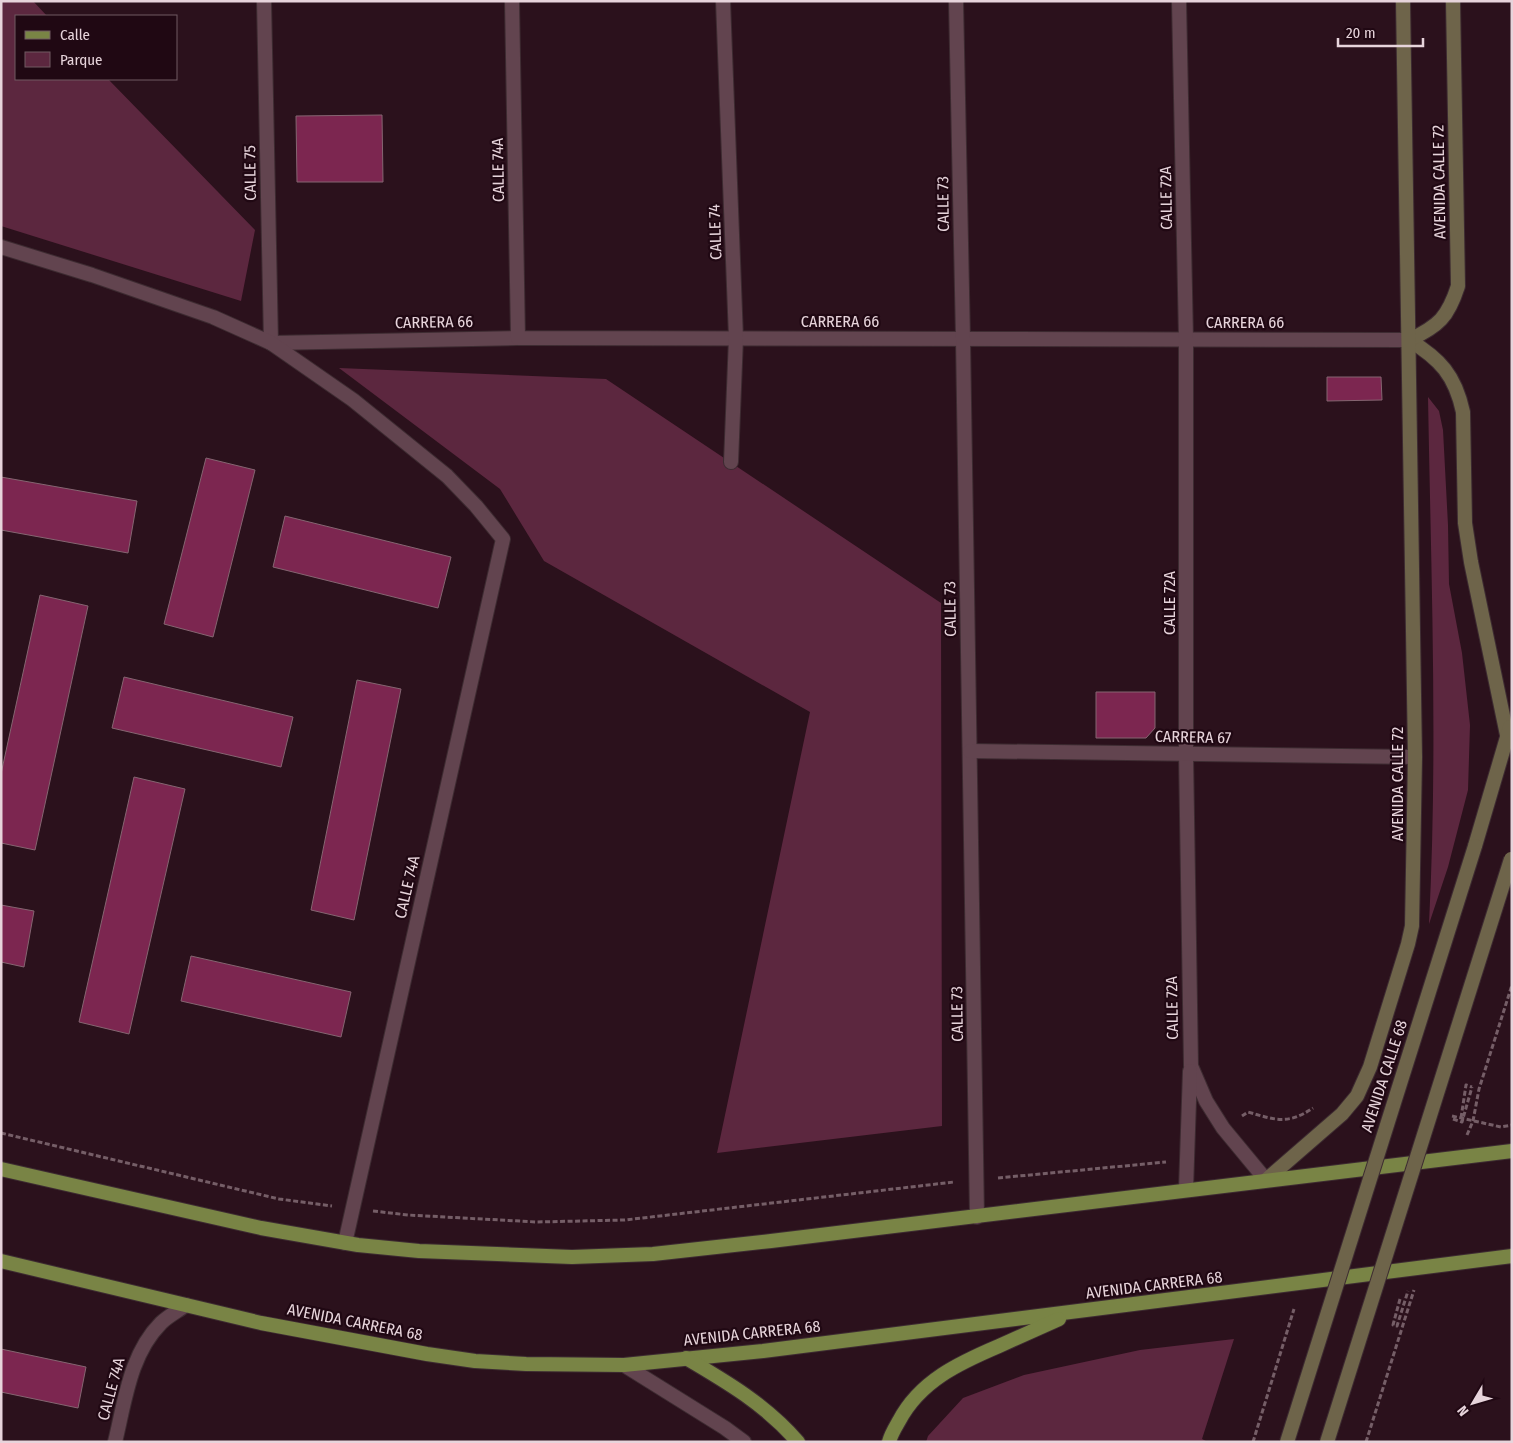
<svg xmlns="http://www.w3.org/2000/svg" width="1513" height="1443" font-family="'Fira Sans Condensed',sans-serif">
	<rect width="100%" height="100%" fill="#2b111c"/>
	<!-- green -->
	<g fill="#5c273f">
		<polygon points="1,1 33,1 47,16 16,16 16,79 108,79 255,230 241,301 1,226"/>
		<polygon points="339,368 606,379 941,603 942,1126 717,1153 810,712 544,561 500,489"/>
		<path d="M1428,397L1439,411L1443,430L1448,525L1449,584L1462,653L1470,725L1468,790L1448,867L1429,924C1438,749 1431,573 1428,397Z"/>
		<polygon points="1234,1339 1202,1439 1208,1442 926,1442 928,1436 963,1398 1024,1375 1140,1350"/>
	</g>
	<!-- building -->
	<g fill="#7c2650" stroke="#856571">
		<polygon points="382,115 383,182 297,182 296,116"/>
		<polygon points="1327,377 1381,377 1382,400 1327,401"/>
		<polygon points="206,458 255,470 213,637 164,624"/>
		<polygon points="1,477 137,501 128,553 1,530"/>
		<polygon points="285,516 451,557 438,608 273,567"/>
		<polygon points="40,595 88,606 35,850 1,843 1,774"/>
		<polygon points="124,677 293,717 281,767 112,728"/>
		<polygon points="357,680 401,689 354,920 311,910"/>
		<polygon points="1096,692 1155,692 1155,728 1146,738 1096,738"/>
		<polygon points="134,777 185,789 129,1034 79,1022"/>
		<polygon points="1,905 34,911 24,967 1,962"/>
		<polygon points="191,956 351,992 341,1037 181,1001"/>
		<polygon points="1,1349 86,1367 78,1408 1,1392"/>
	</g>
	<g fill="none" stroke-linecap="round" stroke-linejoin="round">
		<!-- service casing -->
		<g stroke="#3d2b31" stroke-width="16">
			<polyline id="service" points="624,1365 725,1428 744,1442"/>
		</g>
		<!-- pedestrian casing -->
		<g stroke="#3d2b31" stroke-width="16">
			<polyline id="pedestrian" points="271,343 518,338"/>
		</g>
		<!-- minor casing -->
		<g stroke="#3d2b31" stroke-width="16">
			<g id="minor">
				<polyline points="264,1 271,343"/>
				<polyline points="512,1 518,338 1409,340"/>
				<polyline points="723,1 736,338 731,462"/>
				<polyline points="956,1 963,339 977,1217"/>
				<polyline points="1179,1 1186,339 1186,754 1191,1066 1206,1101 1223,1128 1266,1180"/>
				<polyline points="1,247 92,275 213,317 271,343 353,400 447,476 476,506 503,539 345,1243"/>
				<polyline points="970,751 1415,757"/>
				<polyline points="1186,1189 1190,1071"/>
				<path d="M115,1442C125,1401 130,1354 161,1323C168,1316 178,1311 186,1305"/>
			</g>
		</g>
		<!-- secondary casing -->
		<g stroke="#3d2b31" stroke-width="16">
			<g id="secondary">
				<path d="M1409,340C1440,359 1455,375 1463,412L1465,523L1471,562L1507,735"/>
				<path d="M1409,340C1439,326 1448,317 1458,286L1453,1"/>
				<polyline points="1475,846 1510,727"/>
				<polyline points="1266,1180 1342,1114 1357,1096 1370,1067 1408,944 1412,926 1415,757 1403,1"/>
			</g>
		</g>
		<!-- primary casing -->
		<g stroke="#3d2b31" stroke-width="16">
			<g id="primary">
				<polyline points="1,1169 261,1228 358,1245 419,1251 572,1257 653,1254 771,1241 1512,1151"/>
				<polyline points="1,1261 261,1323 427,1354 475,1361 526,1364 624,1365 763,1351 1512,1256"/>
				<path d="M686,1358C727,1382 766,1405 798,1442"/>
				<path d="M889,1442C891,1434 895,1428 899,1421C920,1381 959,1363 999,1346C1019,1337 1039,1328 1059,1319"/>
			</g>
		</g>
		<!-- path -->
		<g stroke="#755e67" stroke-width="3" stroke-dasharray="5 2.5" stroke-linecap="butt">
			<path d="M1242,1116L1248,1112C1275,1120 1288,1125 1313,1108"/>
			<polyline points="1452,1116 1501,1127 1512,1125"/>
			<polyline points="1461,1118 1466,1085 1472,1087"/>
			<polyline points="1,1133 279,1199 332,1206"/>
			<polyline points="1467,1135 1473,1121 1479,1089 1512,985"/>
			<polyline points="998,1178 1166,1162"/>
			<polyline points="373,1211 408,1215 537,1222 625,1220 954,1182"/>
			<polyline points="1400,1299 1393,1325 1397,1326 1408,1291"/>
			<polyline points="1253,1442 1294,1309"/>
			<polyline points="1366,1442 1414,1290"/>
		</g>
		<!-- service -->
		<use href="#service" stroke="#62444f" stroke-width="14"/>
		<!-- pedestrian -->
		<use href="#pedestrian" stroke="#62444f" stroke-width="14"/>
		<!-- minor -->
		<use href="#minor" stroke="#62444f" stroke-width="14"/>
		<!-- secondary -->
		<use href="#secondary" stroke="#6e644a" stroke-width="14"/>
		<!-- primary -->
		<use href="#primary" stroke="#798445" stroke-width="14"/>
		<!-- secondary-bridge casing -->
		<g stroke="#3d2b31" stroke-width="16" stroke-linecap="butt">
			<g id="secondary-bridge">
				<polyline points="1287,1442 1475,846"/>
				<polyline points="1327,1442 1511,859"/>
			</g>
		</g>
		<!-- path-bridge -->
		<polyline stroke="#755e67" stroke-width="3" stroke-dasharray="5 2.5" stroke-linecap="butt" points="1453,1119 1462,1122 1472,1087"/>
		<!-- secondary-bridge -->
		<use href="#secondary-bridge" stroke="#6e644a" stroke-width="14"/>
	</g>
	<g text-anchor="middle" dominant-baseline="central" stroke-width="4.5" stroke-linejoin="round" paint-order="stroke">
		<!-- street labels -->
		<g font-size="16" fill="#e7d4db" stroke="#200813">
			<text transform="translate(498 170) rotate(-91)">CALLE 74A</text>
			<text transform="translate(250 173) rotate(-91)">CALLE 75</text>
			<text transform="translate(1439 182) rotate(-91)">AVENIDA CALLE 72</text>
			<text transform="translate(1166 198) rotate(-91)">CALLE 72A</text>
			<text transform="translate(943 204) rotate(-91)">CALLE 73</text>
			<text transform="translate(715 232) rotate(-92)">CALLE 74</text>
			<text x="840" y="321">CARRERA 66</text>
			<text transform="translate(434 322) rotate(-1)">CARRERA 66</text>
			<text x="1245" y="322">CARRERA 66</text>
			<text transform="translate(1169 603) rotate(-90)">CALLE 72A</text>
			<text transform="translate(950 609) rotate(-91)">CALLE 73</text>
			<text transform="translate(1193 737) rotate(1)">CARRERA 67</text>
			<text transform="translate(1397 784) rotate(-90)">AVENIDA CALLE 72</text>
			<text transform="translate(407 887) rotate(-77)">CALLE 74A</text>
			<text transform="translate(1172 1008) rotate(-91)">CALLE 72A</text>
			<text transform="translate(957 1014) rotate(-91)">CALLE 73</text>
			<text transform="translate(1384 1076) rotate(-72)">AVENIDA CALLE 68</text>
			<text transform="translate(1154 1285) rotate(-7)">AVENIDA CARRERA 68</text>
			<text transform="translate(355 1322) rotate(11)">AVENIDA CARRERA 68</text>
			<text transform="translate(752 1333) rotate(-6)">AVENIDA CARRERA 68</text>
			<text transform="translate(111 1389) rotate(-75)">CALLE 74A</text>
		</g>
	</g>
	<!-- border -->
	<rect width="1513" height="1443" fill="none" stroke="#e7d4db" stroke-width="5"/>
	<!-- legend -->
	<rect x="15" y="15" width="162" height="65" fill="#200813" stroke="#705a63"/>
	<rect x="25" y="31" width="25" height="8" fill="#798445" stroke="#705a63"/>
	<text x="60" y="40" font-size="15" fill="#e7d4db">Calle</text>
	<rect x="25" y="52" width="25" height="15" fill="#5c273f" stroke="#705a63"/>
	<text x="60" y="65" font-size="15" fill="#e7d4db">Parque</text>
	<!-- north arrow -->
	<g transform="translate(1473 1403) rotate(232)" stroke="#200813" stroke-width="4" paint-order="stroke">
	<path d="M0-4L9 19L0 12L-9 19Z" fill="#e7d4db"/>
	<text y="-8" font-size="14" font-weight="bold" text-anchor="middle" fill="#e7d4db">N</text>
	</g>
	<!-- scale -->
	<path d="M1338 38v8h85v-8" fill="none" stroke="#e7d4db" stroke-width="2.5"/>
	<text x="1346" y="38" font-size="15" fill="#e7d4db" stroke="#200813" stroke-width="4" paint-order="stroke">20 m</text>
</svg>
